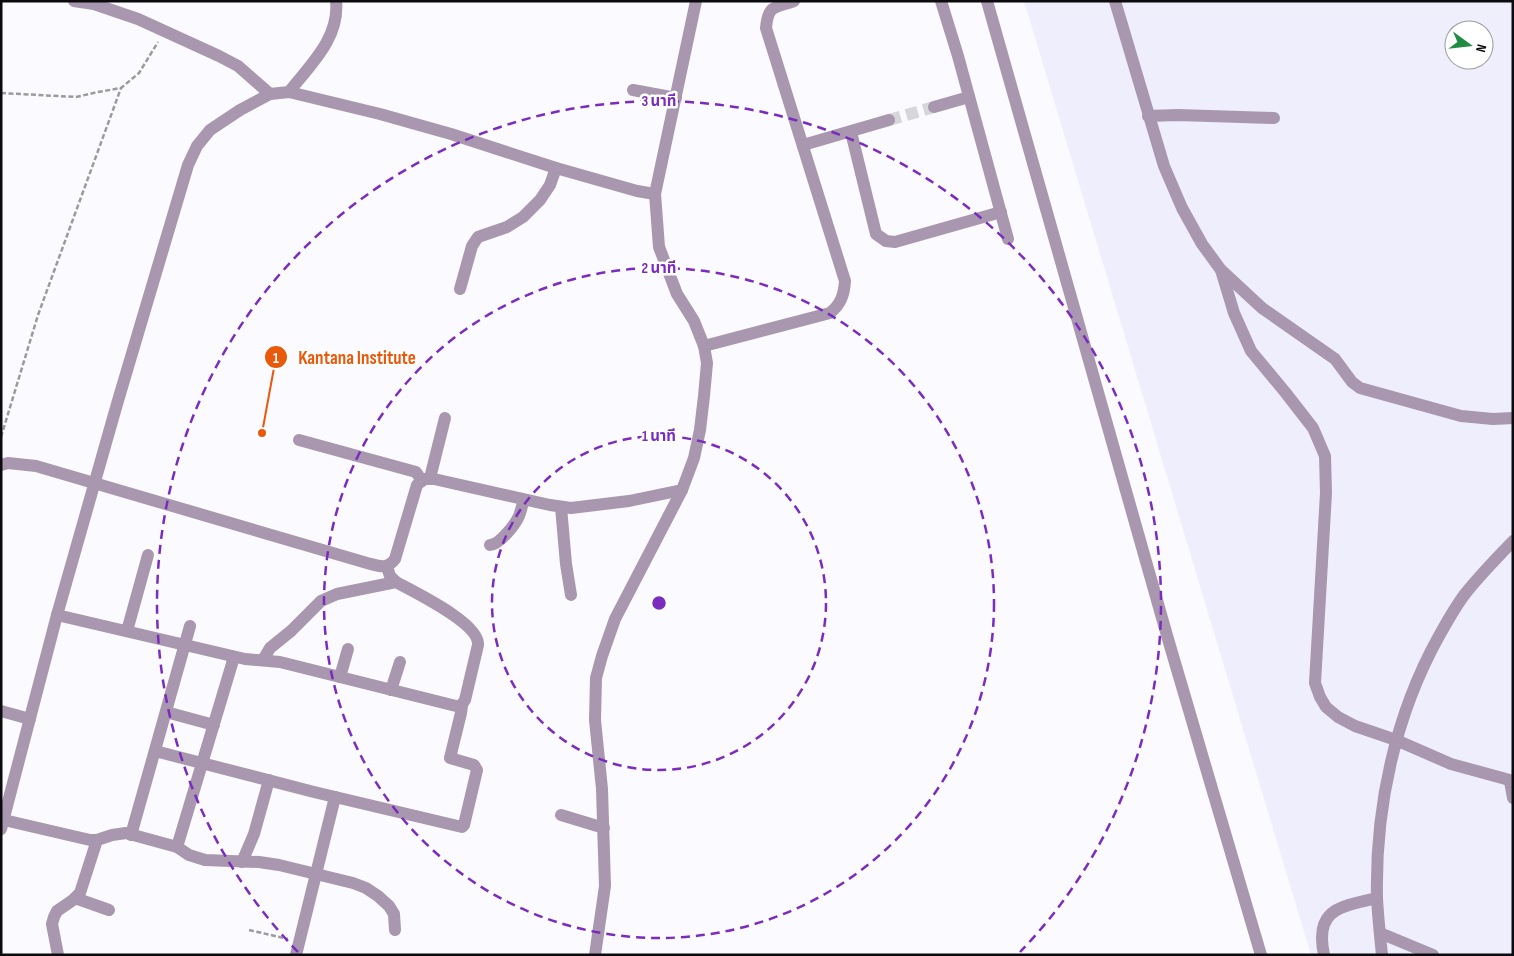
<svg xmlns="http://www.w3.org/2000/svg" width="1514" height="956" font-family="'Sofia Sans Condensed','Noto Sans Thai',sans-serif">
	<rect width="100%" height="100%" fill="#fafaff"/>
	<!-- built -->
	<path fill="#efeefc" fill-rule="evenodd" d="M1024,1H1513V955H1311ZM1454,30H1484V60H1454Z"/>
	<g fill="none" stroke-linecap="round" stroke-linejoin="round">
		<!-- minor-tunnel -->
		<polyline stroke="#d6d6db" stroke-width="12" stroke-dasharray="12 6" stroke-linecap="butt" points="889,120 934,107"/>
		<!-- path -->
		<g stroke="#9b9b9e" stroke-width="2.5" stroke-dasharray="5 2.5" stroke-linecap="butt">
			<polyline points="1,93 76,97 98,92 121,88 139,73 158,42"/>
			<polyline points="1,437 38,315 121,88"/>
			<polyline points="249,930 288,939"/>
		</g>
		<!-- minor -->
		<g stroke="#a897ae" stroke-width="12">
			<polyline points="74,1 94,4 138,19 219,56 238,66 270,94"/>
			<polyline points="941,1 958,56 1008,239"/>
			<polyline points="987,1 1168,639 1261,955"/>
			<polyline points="1115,1 1164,166 1182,208 1202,244 1221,270 1262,308 1335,359 1352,382 1360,388 1461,416 1493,419 1513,418"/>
			<polyline points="633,90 676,98"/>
			<path d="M289,92C310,65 340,38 336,1"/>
			<polyline points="934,107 969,97"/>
			<polyline points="1148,116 1178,115 1274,118"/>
			<polyline points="851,132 876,234 886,241 895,242 1001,212"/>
			<polyline points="803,145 889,120"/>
			<polyline points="1221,270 1234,313 1251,351 1285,392 1313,428 1325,456 1326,493 1315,683 1320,697 1326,707 1338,717 1355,726 1396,740 1451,764 1513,781"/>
			<polyline points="460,289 472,246 478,237 507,227 523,217 540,200 550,185 556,168"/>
			<path d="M704,346L830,313C841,304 844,295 845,281L766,28C768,5 774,8 794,1"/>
			<polyline points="299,440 416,472 422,481"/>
			<path d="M1,465L8,463L36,466L367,563C379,566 387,570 395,559L417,485L424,479H434L550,505L571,508L629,501L682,490"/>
			<polyline points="430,478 445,418"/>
			<polyline points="561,507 566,564 571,595"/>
			<path d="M490,545C499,545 515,525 519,516C521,511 522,505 524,500"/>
			<path d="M57,615L245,659L280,662L460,707L465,700L478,645C480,623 414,592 396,582L390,576L387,567"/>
			<polyline points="127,631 148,555"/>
			<polyline points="263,660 270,648 291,631 321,601 337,594 396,582"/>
			<polyline points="340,677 348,649"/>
			<polyline points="391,690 400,662"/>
			<polyline points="1,711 30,719"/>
			<polyline points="166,712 214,725"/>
			<polyline points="155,751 314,792 462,827 464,825 477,770 474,765 450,758 461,713 462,706"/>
			<polyline points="1510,781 1513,798"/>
			<polyline points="561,815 604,828"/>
			<polyline points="4,820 90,840 97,840 112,835 126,833 177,847 189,855 205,860 259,862 279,865 353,883 366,888 378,896 389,906 394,914 395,930"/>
			<polyline points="1,829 57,615 117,404 188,165 197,146 210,130 240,110 270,94 289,92 380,114 451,134 556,168 637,191 655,194"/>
			<polyline points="131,835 190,626"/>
			<polyline points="177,847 234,657"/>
			<polyline points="242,862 254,834 269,780"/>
			<polyline points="75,898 109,910"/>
			<polyline points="1380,933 1433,955"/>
			<polyline points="58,955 52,924 54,917 57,911 73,900 80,893 97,840"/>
			<polyline points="296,955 335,797"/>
			<polyline points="595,955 605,886 602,789 595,720 596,678 602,656 615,619 682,490 694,458 700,430 704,396 707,363 704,346 694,321 677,294 659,247 655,194 696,1"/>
			<path d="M1324,955C1314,908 1341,907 1377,898"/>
			<path d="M1382,955C1380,936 1378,917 1377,898C1375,808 1395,715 1439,636C1447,622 1455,607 1465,594C1480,575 1497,558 1513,541"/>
		</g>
	</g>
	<!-- distance rings -->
	<g fill="none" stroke="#7b2cbf" stroke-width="2.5" stroke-dasharray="9 6">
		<circle cx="659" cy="603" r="167"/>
		<circle cx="659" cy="603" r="335"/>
		<path d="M298 952A502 502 0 1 1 1020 952"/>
	</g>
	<circle cx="659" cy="603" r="8" fill="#7b2cbf" stroke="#fff" stroke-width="2.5"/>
	<g font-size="15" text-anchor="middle" font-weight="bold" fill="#7b2cbf" stroke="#fff" stroke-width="5" stroke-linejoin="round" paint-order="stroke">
		<text x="659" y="106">3 นาที</text>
		<text x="659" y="273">2 นาที</text>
		<text x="659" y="441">1 นาที</text>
	</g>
	<!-- callouts -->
	<path fill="none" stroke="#e8590c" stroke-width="2" d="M262 433L276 357"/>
	<g fill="#e8590c" stroke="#fff" stroke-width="2">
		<circle cx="262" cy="433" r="5"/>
		<circle cx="276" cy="357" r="12"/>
	</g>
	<g font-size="15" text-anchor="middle" font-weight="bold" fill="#fff">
		<text x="276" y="363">1</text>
	</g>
	<g font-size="19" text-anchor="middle" font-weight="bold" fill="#e8590c" stroke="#fff" stroke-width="5" stroke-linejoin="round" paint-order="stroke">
		<text x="357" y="364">Kantana Institute</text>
	</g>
	<!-- border -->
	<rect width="1514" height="956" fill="none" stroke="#0b0b0d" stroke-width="5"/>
	<!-- north arrow -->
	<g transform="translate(1469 45) rotate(105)"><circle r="24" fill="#ffffff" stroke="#9d9d9e"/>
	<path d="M0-4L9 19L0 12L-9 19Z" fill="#1f8c44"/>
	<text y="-8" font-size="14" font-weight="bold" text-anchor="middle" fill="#0b0b0d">N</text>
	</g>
</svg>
